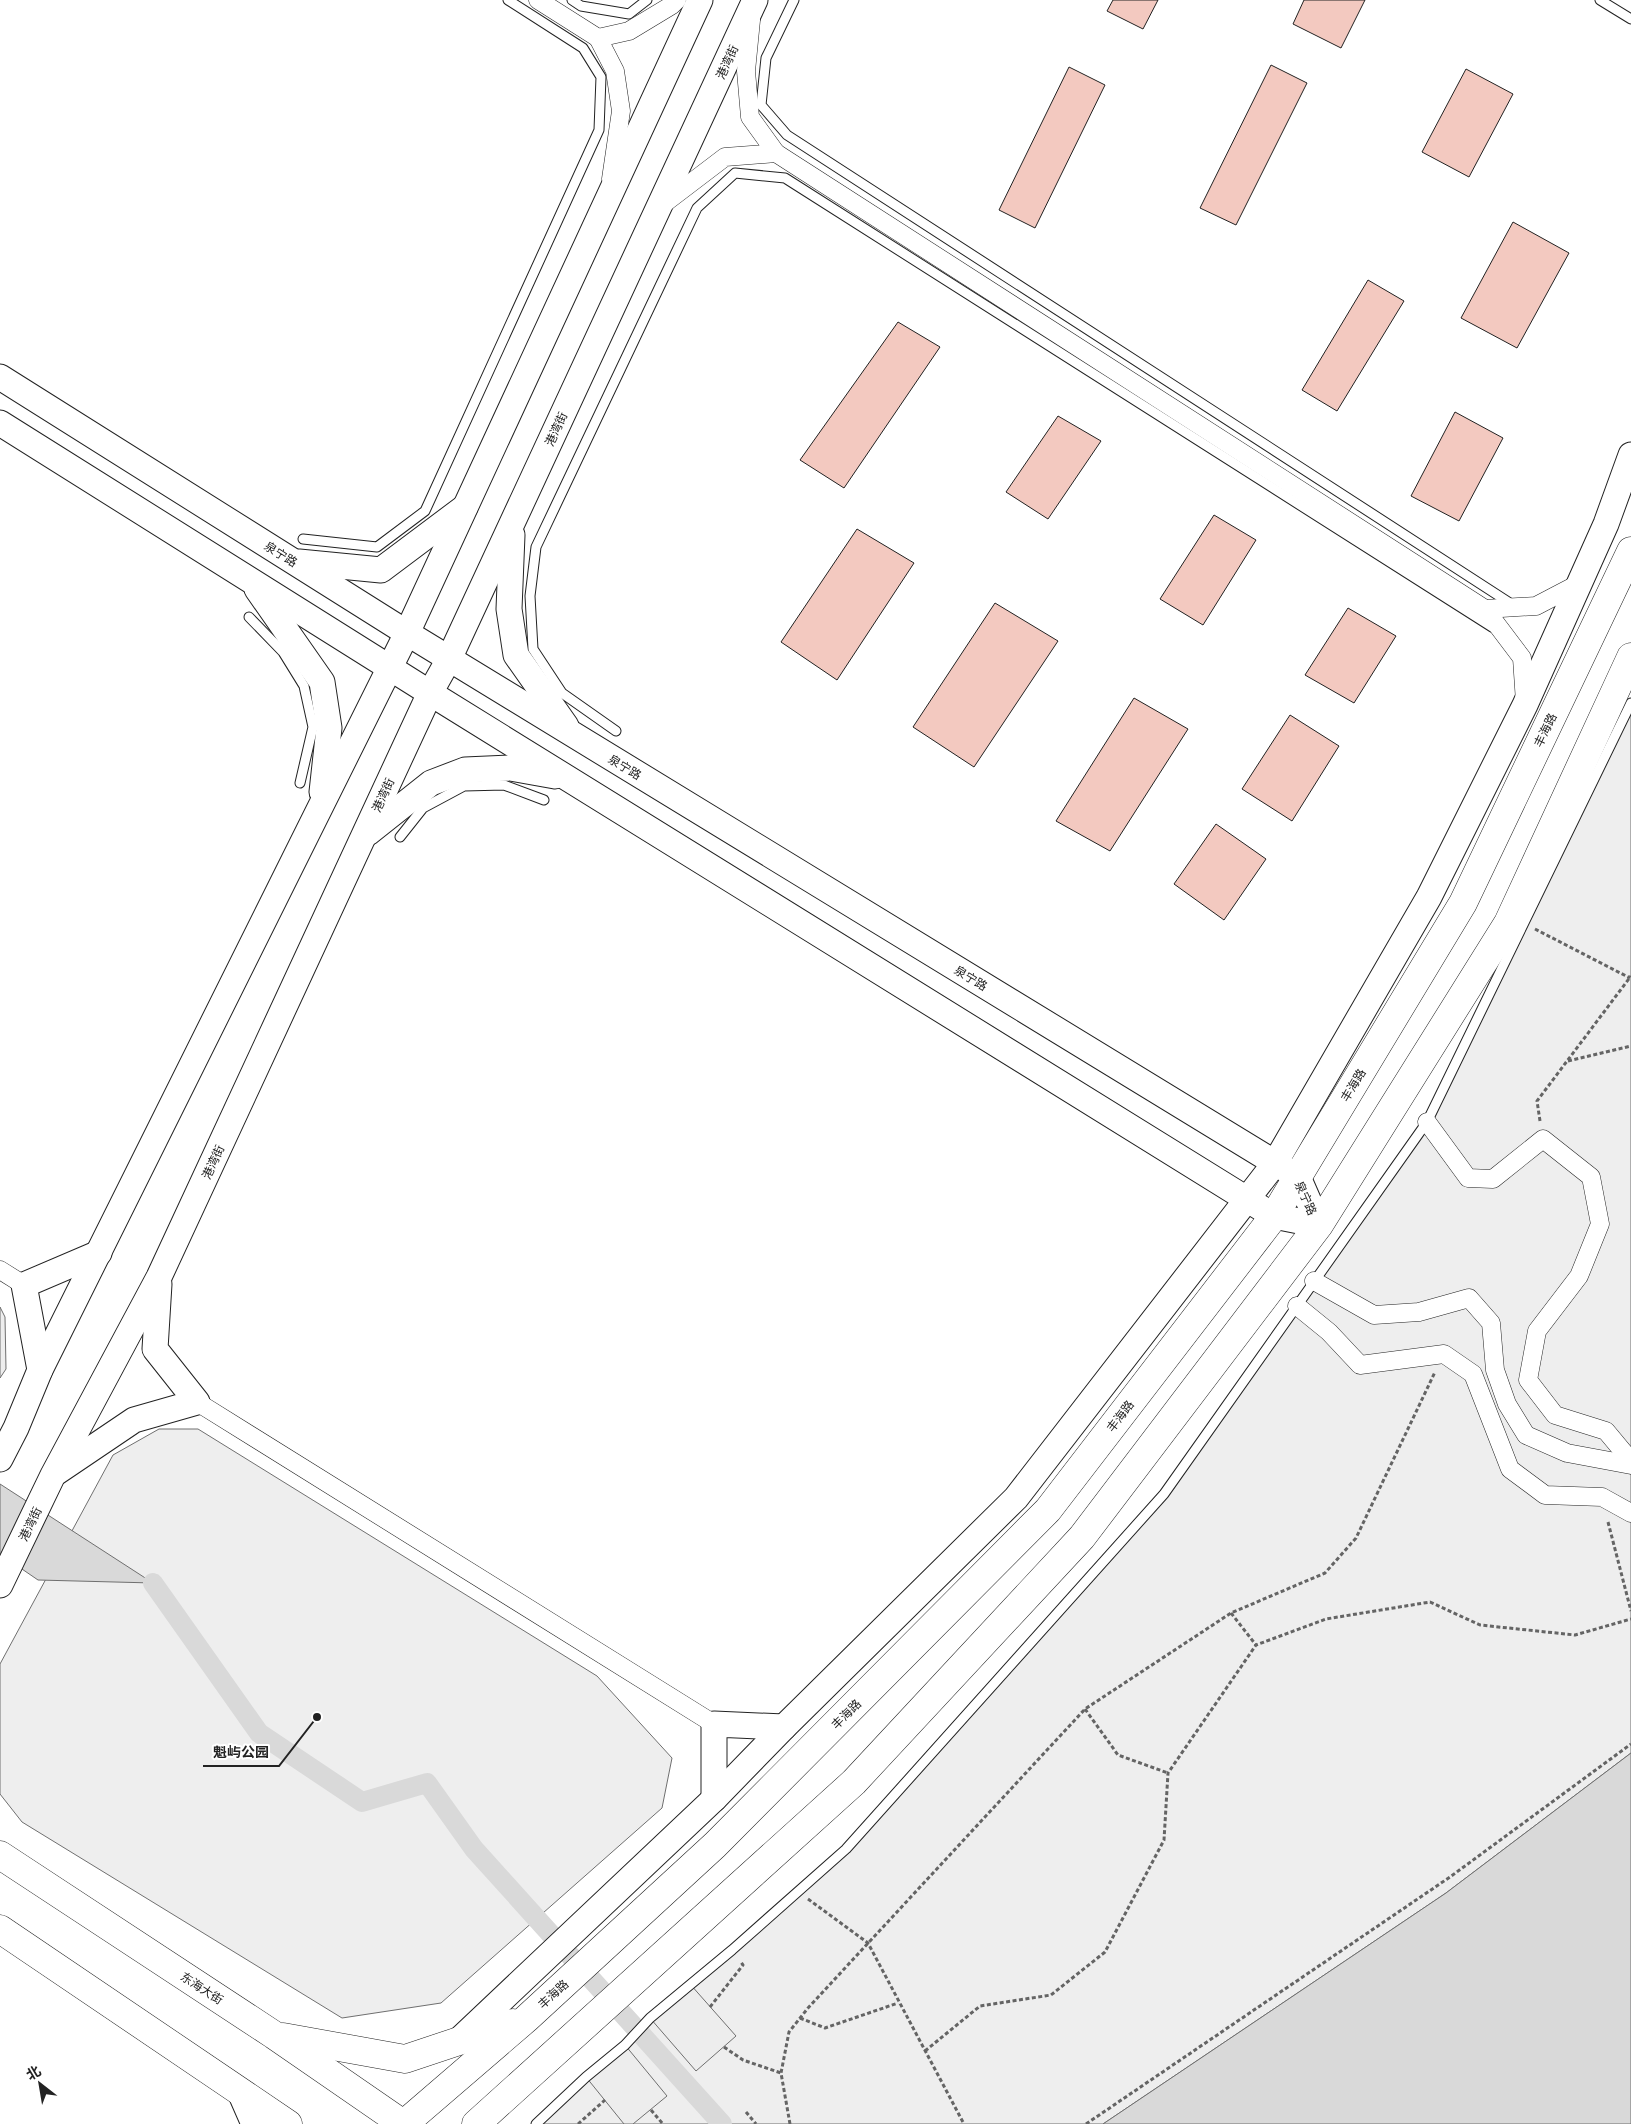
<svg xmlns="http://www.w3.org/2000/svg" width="1631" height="2124" font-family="'PT Serif','Noto Sans SC',serif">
	<rect width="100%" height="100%" fill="#fff"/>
	<!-- green -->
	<g fill="#eee" stroke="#6f6f6f">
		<polygon points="1631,703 1631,1753 1446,1893 1103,2124 536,2124 846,1849 1164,1494 1427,1122"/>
		<polygon points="0,1307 5,1317 6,1369 0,1378"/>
		<polygon points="159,1429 198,1429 597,1676 672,1758 662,1808 441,2003 342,2018 22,1822 0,1794 0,1664 113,1455"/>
	</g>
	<!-- parking -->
	<g fill="#ededed" stroke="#6f6f6f">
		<polygon points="690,1984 736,2036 696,2071 650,2018"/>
		<polygon points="625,2045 667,2096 633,2124 624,2124 586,2077"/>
	</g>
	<!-- water -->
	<g fill="#d9d9d9" stroke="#6f6f6f">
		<polygon points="0,1484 153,1583 38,1580 0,1554"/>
		<polygon points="1631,1753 1631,2124 1103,2124 1446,1893"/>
	</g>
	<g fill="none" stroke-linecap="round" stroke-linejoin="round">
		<!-- canal -->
		<polyline stroke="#d9d9d9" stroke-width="20" points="153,1583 259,1733 362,1802 427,1783 474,1849 722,2124"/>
	</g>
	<!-- building -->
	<g fill="#f3c9c0" stroke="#222">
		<polygon points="1113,0 1158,0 1143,29 1107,11"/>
		<polygon points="1304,0 1365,0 1341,48 1293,24"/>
		<polygon points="1271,65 1307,83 1236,225 1200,208"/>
		<polygon points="1069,67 1105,85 1035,228 999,210"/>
		<polygon points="1466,69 1513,94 1469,177 1422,152"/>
		<polygon points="1513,222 1569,253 1517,348 1461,318"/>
		<polygon points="1368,280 1404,301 1337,411 1302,390"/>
		<polygon points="898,322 940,347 844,488 800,460"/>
		<polygon points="1455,412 1503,438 1459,521 1411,496"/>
		<polygon points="1058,416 1101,441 1048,519 1006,492"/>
		<polygon points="1214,515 1256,540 1203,625 1160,599"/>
		<polygon points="857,529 914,563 837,680 781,642"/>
		<polygon points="995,603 1058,641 974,767 913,727"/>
		<polygon points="1348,608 1396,636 1354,703 1305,675"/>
		<polygon points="1134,698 1188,729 1110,851 1056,821"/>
		<polygon points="1290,715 1339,746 1292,821 1242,789"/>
		<polygon points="1216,824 1266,859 1224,920 1174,884"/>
	</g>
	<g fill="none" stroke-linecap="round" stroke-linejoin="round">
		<!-- lane casing -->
		<g stroke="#222" stroke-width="11">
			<g id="lane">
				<polyline points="572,0 581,6 629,14 647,0"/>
				<polyline points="794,0 766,58 761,105 787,135 1513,605"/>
				<polyline points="1600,0 1631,19"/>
				<polyline points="303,539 377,547 425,511 599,130 601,77 583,48 508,0"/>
				<polyline points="249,617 283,652 304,686 313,727 300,783"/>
				<polyline points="616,731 562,693 533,649 530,596 536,547 697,208 735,173 785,178 1492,627"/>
				<polyline points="400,837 423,808 464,786 504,785 544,800"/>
				<polyline points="536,2124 586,2077 625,2045 650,2018 732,1950 846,1849 1164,1494 1427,1122 1631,703"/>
			</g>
		</g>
		<!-- street casing -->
		<g stroke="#222" stroke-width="19">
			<g id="street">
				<polyline points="538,0 598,38"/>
				<polyline points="776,153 1485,609"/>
				<polyline points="611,179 621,111 615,71 598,38 629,31 672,5 677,0"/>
				<polyline points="662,205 725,157 776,153 750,117 746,71 751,20"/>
				<polyline points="1525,702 1522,658 1485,609 1536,606 1580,583"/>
				<polyline points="1427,1122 1468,1178 1493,1179 1543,1139 1591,1177 1600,1224 1579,1276 1537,1331 1528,1380 1555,1415 1606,1431 1631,1461"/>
				<polyline points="0,1270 24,1285"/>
				<polyline points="1314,1281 1374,1315 1419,1312 1469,1298 1491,1323 1495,1370 1507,1404 1526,1435 1567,1453 1631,1465"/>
				<polyline points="1297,1306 1329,1332 1360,1365 1444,1354 1473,1374 1510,1469 1545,1495 1602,1497 1631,1513"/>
				<polyline points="197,1402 714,1724"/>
			</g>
		</g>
		<!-- secondary casing -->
		<g stroke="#222" stroke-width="27">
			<g id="secondary">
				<polyline points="0,377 407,633 1298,1177 1319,1225"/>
				<polyline points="0,423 430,693 1274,1216 1319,1225"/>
				<polyline points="512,535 509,609 516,655 566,726"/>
				<polyline points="299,562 381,570 465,507"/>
				<polyline points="257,589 322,682 329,728 322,792"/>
				<polyline points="368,833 431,783 465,770 510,768 555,776"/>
				<polyline points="40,1370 24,1285 99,1253"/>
				<polyline points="0,1459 16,1428 40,1370 407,633 700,0"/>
				<polyline points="57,1472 134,1420 197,1402 155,1349 159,1284"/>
				<polyline points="0,1585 53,1475 159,1277 430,693 449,659 755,0"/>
				<polyline points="714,1799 714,1724 784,1727"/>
				<polyline points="458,2041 714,1799 784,1727 1016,1498 1275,1163 1429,897 1525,705 1606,524 1631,455"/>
				<polyline points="240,2092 254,2124"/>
			</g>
		</g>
		<!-- primary casing -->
		<g stroke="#222" stroke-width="29">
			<g id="primary">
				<polyline points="0,1855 274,2035 403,2124"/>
				<polyline points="0,1929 288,2124"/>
				<polyline points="283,2037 405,2059 513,2023"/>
				<polyline points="404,2124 526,2019 715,1845 1048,1510 1274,1216 1463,903 1631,551"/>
				<polyline points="476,2124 854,1782 1082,1537 1319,1225 1508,923 1631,657"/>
			</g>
		</g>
		<!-- path -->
		<g stroke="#646464" stroke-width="3" stroke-dasharray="4 2.5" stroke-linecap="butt">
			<polyline points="1535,929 1630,978"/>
			<polyline points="1568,1061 1631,1046"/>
			<polyline points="1540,1121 1537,1101 1631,976"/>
			<polyline points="1608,1522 1631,1611"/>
			<polyline points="1231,1613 1256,1645"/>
			<polyline points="1085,1709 1118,1755 1168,1773"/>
			<polyline points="808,1899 868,1943 964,2124"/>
			<polyline points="710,2007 743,1965 740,1961"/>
			<polyline points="800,2018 825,2028 898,2003"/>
			<polyline points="724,2047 743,2060 781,2073"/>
			<polyline points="925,2051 980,2006 1051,1995 1105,1952 1164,1840 1168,1773 1256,1645 1326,1619 1430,1602 1480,1625 1575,1635 1631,1619"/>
			<polyline points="651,2110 663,2124"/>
			<polyline points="746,2112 756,2124"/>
			<polyline points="578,2124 605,2100"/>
			<polyline points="790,2124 781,2073 789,2032 808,2008 1085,1709 1231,1613 1325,1573 1356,1538 1435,1372"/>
			<polyline points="1086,2124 1450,1877 1631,1744"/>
		</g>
		<!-- lane -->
		<use href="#lane" stroke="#fff" stroke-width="9"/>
		<!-- street -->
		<use href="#street" stroke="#fff" stroke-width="18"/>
		<!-- secondary -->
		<use href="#secondary" stroke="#fff" stroke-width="25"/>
		<!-- primary -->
		<use href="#primary" stroke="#fff" stroke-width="28"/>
	</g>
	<g text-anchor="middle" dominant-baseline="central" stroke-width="4" stroke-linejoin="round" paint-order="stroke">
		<!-- street labels -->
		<g font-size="12" fill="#222" stroke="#fff">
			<text transform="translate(727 62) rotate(-65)">港湾街</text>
			<text transform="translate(556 429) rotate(-65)">港湾街</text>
			<text transform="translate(281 554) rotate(32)">泉宁路</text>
			<text transform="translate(1545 730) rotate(-64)">丰海路</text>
			<text transform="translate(625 767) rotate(31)">泉宁路</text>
			<text transform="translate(383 795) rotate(-65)">港湾街</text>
			<text transform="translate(971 978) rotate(31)">泉宁路</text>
			<text transform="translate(1353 1085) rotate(-59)">丰海路</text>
			<text transform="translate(213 1162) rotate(-65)">港湾街</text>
			<text transform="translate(1306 1198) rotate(66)">泉宁路</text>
			<text transform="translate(1120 1416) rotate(-53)">丰海路</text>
			<text transform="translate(30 1524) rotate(-64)">港湾街</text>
			<text transform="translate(846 1714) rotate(-45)">丰海路</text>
			<text transform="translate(202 1988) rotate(33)">东海大街</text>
			<text transform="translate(553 1994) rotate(-42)">丰海路</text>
		</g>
	</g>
	<!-- callouts -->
	<path fill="none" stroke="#222" stroke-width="2" d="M317 1717L279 1766H203"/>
	<circle fill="#222" stroke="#fff" stroke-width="2" cx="317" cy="1717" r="5"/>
	<g font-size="14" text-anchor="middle" font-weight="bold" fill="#222" stroke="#fff" stroke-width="4" stroke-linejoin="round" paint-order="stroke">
		<text x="241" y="1757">魁屿公园</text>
	</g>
	<!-- north arrow -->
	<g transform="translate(40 2084) rotate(329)" stroke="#ffffff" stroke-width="4" paint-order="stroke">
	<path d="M0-4L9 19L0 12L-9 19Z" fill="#222222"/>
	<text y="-8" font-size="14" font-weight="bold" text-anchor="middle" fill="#222222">北</text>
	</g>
</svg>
